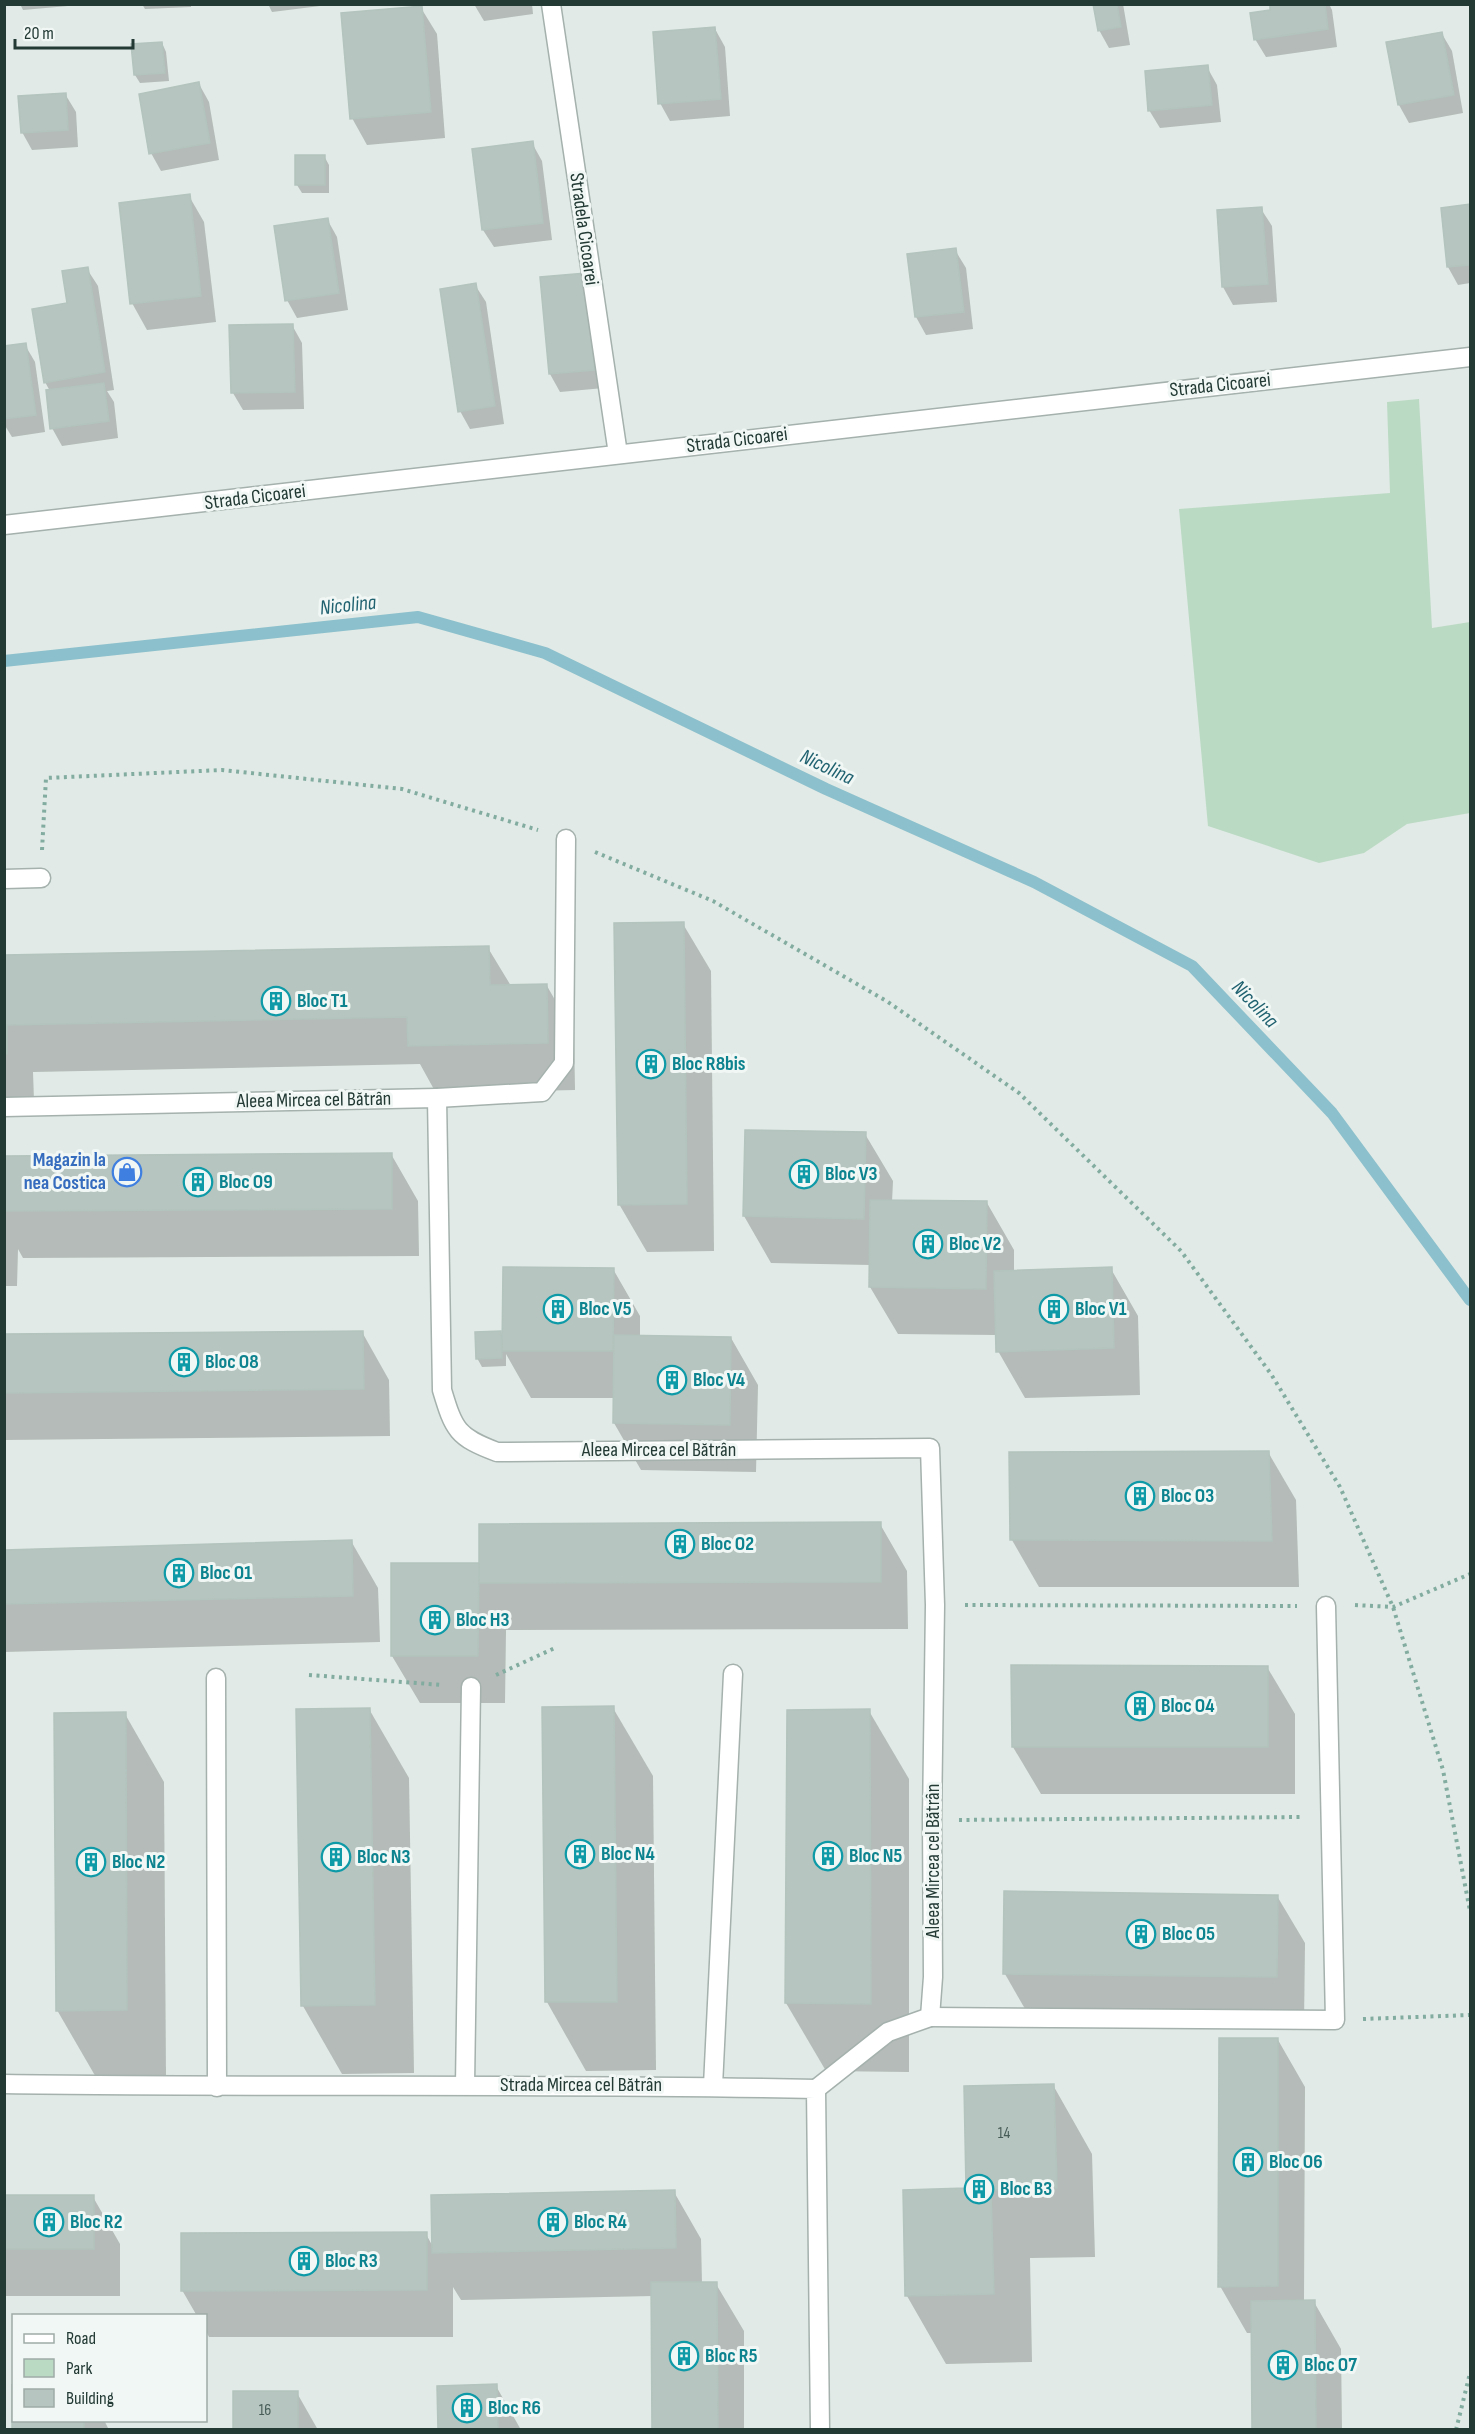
<svg xmlns="http://www.w3.org/2000/svg" width="1475" height="2434" font-family="'Sofia Sans Condensed',sans-serif">
	<rect width="100%" height="100%" fill="#e1eae6"/>
	<!-- green -->
	<polygon fill="#bbdac4" points="1419,399 1432,628 1470,622 1470,813 1407,824 1364,853 1319,863 1208,826 1179,509 1390,493 1387,402"/>
	<!-- shadow -->
	<g fill="#0003">
		<polygon points="20,4 68,4 68,6 23,10"/>
		<polygon points="142,4 191,4 191,7 145,9"/>
		<polygon points="268,4 320,4 320,6 272,12"/>
		<polygon points="474,4 532,4 533,14 484,21"/>
		<polygon points="1095,4 1123,4 1130,45 1109,48 1099,30"/>
		<polygon points="1271,4 1329,4 1332,10 1337,47 1266,57 1255,39 1272,11"/>
		<polygon points="421,8 437,34 445,138 367,145 352,118"/>
		<polygon points="715,29 725,47 730,116 670,121 660,103"/>
		<polygon points="1442,34 1452,51 1463,113 1409,123 1399,105 1388,43"/>
		<polygon points="162,43 166,52 169,81 140,83 135,75 133,46"/>
		<polygon points="1207,67 1217,85 1221,122 1160,128 1149,110"/>
		<polygon points="199,84 209,102 219,160 161,171 151,153"/>
		<polygon points="65,94 76,112 78,147 32,150 22,132"/>
		<polygon points="532,143 542,161 552,240 494,247 483,230"/>
		<polygon points="324,156 329,165 329,193 302,193 297,185"/>
		<polygon points="189,196 204,222 216,322 147,330 132,303"/>
		<polygon points="1470,206 1470,283 1458,285 1448,267 1442,209"/>
		<polygon points="1261,209 1272,226 1277,302 1233,305 1223,287"/>
		<polygon points="327,219 337,237 348,310 297,318 287,300"/>
		<polygon points="955,250 966,268 973,329 926,335 916,317 909,255"/>
		<polygon points="87,269 98,286 114,390 107,391 114,402 118,438 62,446 52,428 50,391 45,382 69,304"/>
		<polygon points="585,274 604,388 560,392 550,374 541,278"/>
		<polygon points="475,285 486,302 504,424 470,429 460,411"/>
		<polygon points="292,325 302,343 304,409 243,410 233,393"/>
		<polygon points="25,345 35,362 45,432 12,437 4,424 4,347"/>
		<polygon points="683,924 711,971 714,1251 647,1252 619,1204"/>
		<polygon points="488,948 511,986 547,986 574,1033 575,1090 436,1093 420,1064 33,1072 34,1101 4,1102 4,995"/>
		<polygon points="865,1134 893,1181 892,1202 987,1203 1014,1250 1014,1272 1111,1269 1138,1316 1140,1395 1025,1398 998,1351 997,1335 898,1334 870,1287 871,1265 771,1263 744,1216"/>
		<polygon points="391,1154 418,1201 419,1256 23,1258 18,1249 17,1286 4,1286 4,1158"/>
		<polygon points="613,1269 640,1316 640,1337 731,1338 758,1385 756,1472 641,1470 614,1423 615,1398 531,1398 506,1354 506,1366 482,1367 477,1358 501,1333 504,1338"/>
		<polygon points="362,1332 389,1380 390,1436 4,1440 4,1335"/>
		<polygon points="1268,1452 1296,1500 1299,1587 1039,1587 1012,1540"/>
		<polygon points="880,1524 907,1571 908,1629 506,1630 505,1703 420,1703 392,1656 392,1564 481,1564"/>
		<polygon points="351,1541 378,1588 380,1642 4,1652 4,1551"/>
		<polygon points="1267,1667 1295,1714 1295,1794 1041,1794 1013,1747"/>
		<polygon points="613,1708 653,1776 656,2070 586,2071 547,2002 543,1709"/>
		<polygon points="369,1709 409,1778 414,2073 342,2074 303,2006"/>
		<polygon points="869,1711 909,1779 909,2072 826,2071 786,2003"/>
		<polygon points="125,1714 164,1782 166,2079 97,2079 57,2010"/>
		<polygon points="1277,1896 1305,1943 1304,2024 1032,2021 1005,1974"/>
		<polygon points="1278,2040 1305,2087 1304,2302 1314,2302 1341,2349 1342,2430 1253,2430 1253,2333 1247,2333 1220,2286"/>
		<polygon points="1053,2085 1092,2154 1095,2257 1030,2258 1032,2362 946,2364 907,2296 968,2190"/>
		<polygon points="674,2192 701,2239 702,2284 716,2284 744,2331 744,2430 653,2430 653,2296 461,2300 453,2287 453,2337 209,2337 206,2331 206,2316 197,2316 182,2290 426,2234 433,2247"/>
		<polygon points="4,2197 93,2197 120,2244 120,2296 4,2296"/>
		<polygon points="496,2386 521,2430 440,2430"/>
		<polygon points="297,2393 318,2430 235,2430"/>
		<polygon points="14,2420 104,2420 109,2430 14,2430"/>
	</g>
	<g fill="none" stroke-linecap="round" stroke-linejoin="round">
		<!-- stream -->
		<polyline stroke="#8cc0cc" stroke-width="12" points="4,661 418,617 545,653 826,789 1034,882 1192,966 1332,1113 1470,1300"/>
	</g>
	<!-- building -->
	<g fill="#b6c5bf" stroke="#b3c3bd" stroke-width="1.5">
		<polygon points="1093,4 1117,4 1121,27 1098,31"/>
		<polygon points="1270,4 1325,4 1328,29 1254,40 1250,13 1270,10"/>
		<polygon points="422,6 431,112 350,119 341,13"/>
		<polygon points="715,27 721,99 658,104 653,32"/>
		<polygon points="1442,32 1454,95 1398,105 1386,42"/>
		<polygon points="162,42 165,73 134,75 131,44"/>
		<polygon points="1208,65 1212,105 1148,111 1145,71"/>
		<polygon points="199,82 210,143 149,154 139,94"/>
		<polygon points="66,93 68,130 21,133 18,96"/>
		<polygon points="533,141 543,223 482,230 472,149"/>
		<rect x="295" y="155" width="30" height="30"/>
		<polygon points="190,194 201,296 130,304 119,203"/>
		<polygon points="1470,204 1470,265 1447,267 1441,208"/>
		<polygon points="1262,207 1268,284 1222,287 1217,210"/>
		<polygon points="328,218 339,293 285,301 274,226"/>
		<polygon points="956,248 964,312 915,317 907,254"/>
		<polygon points="88,267 105,372 44,383 32,309 67,303 62,271"/>
		<polygon points="586,273 595,370 549,374 540,277"/>
		<polygon points="476,283 495,406 458,412 440,289"/>
		<polygon points="293,324 295,392 231,393 229,325"/>
		<polygon points="26,343 36,415 4,419 4,346"/>
		<polygon points="104,383 109,421 50,429 46,390"/>
		<polygon points="684,922 687,1204 618,1205 614,923"/>
		<polygon points="489,946 490,985 547,984 548,1043 408,1046 407,1017 7,1025 7,1054 4,1054 4,955"/>
		<polygon points="745,1130 866,1132 864,1219 743,1216"/>
		<polygon points="392,1153 392,1209 4,1211 4,1156"/>
		<polygon points="870,1200 987,1201 986,1289 869,1287"/>
		<polygon points="503,1267 614,1268 613,1351 502,1351"/>
		<polygon points="1112,1267 1114,1348 996,1352 994,1271"/>
		<polygon points="363,1331 364,1389 4,1393 4,1334"/>
		<polygon points="501,1331 502,1358 476,1359 475,1332"/>
		<polygon points="614,1335 731,1337 730,1425 613,1423"/>
		<polygon points="1269,1451 1272,1541 1010,1540 1009,1452"/>
		<polygon points="881,1522 881,1582 479,1583 479,1524"/>
		<polygon points="352,1540 353,1596 4,1604 4,1550"/>
		<polygon points="391,1563 479,1563 478,1656 391,1656"/>
		<polygon points="1011,1665 1268,1666 1268,1747 1012,1747"/>
		<polygon points="614,1706 617,2002 545,2002 542,1707"/>
		<polygon points="370,1708 375,2005 301,2006 296,1709"/>
		<polygon points="870,1709 871,2004 785,2003 787,1710"/>
		<polygon points="126,1712 127,2010 56,2011 54,1713"/>
		<polygon points="1004,1891 1278,1895 1277,1977 1003,1974"/>
		<polygon points="1219,2038 1278,2038 1278,2286 1218,2287"/>
		<polygon points="1054,2084 1057,2188 991,2190 994,2294 905,2296 903,2190 966,2188 964,2086"/>
		<polygon points="675,2190 676,2248 432,2253 431,2195"/>
		<rect x="4" y="2195" width="90" height="54"/>
		<polygon points="427,2232 427,2290 181,2291 181,2233"/>
		<polygon points="651,2282 717,2282 718,2430 652,2430"/>
		<polygon points="1315,2300 1316,2430 1252,2430 1251,2301"/>
		<polygon points="12,2384 14,2420 84,2420 84,2430 12,2430"/>
		<polygon points="497,2384 498,2430 438,2430 437,2386"/>
		<rect x="233" y="2391" width="65" height="39"/>
	</g>
	<g fill="none" stroke-linecap="round" stroke-linejoin="round">
		<!-- minor casing -->
		<g stroke="#a4b1ad" stroke-width="21">
			<g id="minor">
				<polyline points="551,4 618,454"/>
				<polyline points="4,525 1470,357"/>
				<polyline points="4,879 41,878"/>
				<polyline points="437,1098 542,1092 564,1063 566,839"/>
				<path d="M4,1107L437,1098L442,1390C454,1430 457,1437 497,1452L930,1448L935,1605L932,1820L933,1977L930,2017L888,2032L816,2089"/>
				<polyline points="216,1678 217,2087"/>
				<polyline points="930,2017 1335,2020 1326,1606"/>
				<path d="M4,2084C275,2088 546,2083 816,2089L820,2430"/>
				<polyline points="465,2085 471,1687"/>
				<polyline points="713,2086 733,1674"/>
			</g>
		</g>
		<!-- path -->
		<g stroke="#83aca0" stroke-width="4" stroke-dasharray="3 4.5" stroke-linecap="butt">
			<polyline points="42,850 46,778 222,770 402,789 538,830"/>
			<polyline points="595,852 713,901 888,1002 1019,1093 1181,1251 1271,1374 1340,1487 1393,1607 1443,1770 1470,1911"/>
			<polyline points="965,1605 1297,1606"/>
			<polyline points="1355,1605 1393,1607 1470,1574"/>
			<polyline points="309,1675 443,1685"/>
			<polyline points="496,1675 557,1647"/>
			<polyline points="959,1820 1303,1817"/>
			<polyline points="1363,2019 1470,2015"/>
			<polyline points="1456,2430 1470,2373"/>
		</g>
		<!-- minor -->
		<use href="#minor" stroke="#fff" stroke-width="18"/>
	</g>
	<!-- icons -->
	<defs>
		<g id="building-ring" transform="scale(1.5)"><circle r="9.5" fill="#f1f7f4" stroke="#0f9aa8" stroke-width="1.5"/><path d="M-4-6H4V6H1V3H-1V6H-4ZM-2.5-4.3h1.7v1.8h-1.7ZM.8-4.3h1.7v1.8H.8ZM-2.5-1h1.7V.8h-1.7ZM.8-1h1.7V.8H.8Z" fill="#0f9aa8"/></g>
		<g id="shop-ring" transform="scale(1.5)"><circle r="9.5" fill="#f1f7f4" stroke="#3f7fe0" stroke-width="1.5"/><path d="M-5-2.5h2.3a2.7 3.5 0 0 1 5.4 0H5L5.5 6h-11ZM-1.5-2.5h3a1.5 2.3 0 0 0-3 0Z" fill="#3f7fe0"/></g>
	</defs>
	<g fill-rule="evenodd">
		<use href="#building-ring" x="276" y="1001"/>
		<use href="#building-ring" x="651" y="1064"/>
		<use href="#shop-ring" x="127" y="1172"/>
		<use href="#building-ring" x="804" y="1174"/>
		<use href="#building-ring" x="198" y="1182"/>
		<use href="#building-ring" x="928" y="1244"/>
		<use href="#building-ring" x="558" y="1309"/>
		<use href="#building-ring" x="1054" y="1309"/>
		<use href="#building-ring" x="184" y="1362"/>
		<use href="#building-ring" x="672" y="1380"/>
		<use href="#building-ring" x="1140" y="1496"/>
		<use href="#building-ring" x="680" y="1544"/>
		<use href="#building-ring" x="179" y="1573"/>
		<use href="#building-ring" x="435" y="1620"/>
		<use href="#building-ring" x="1140" y="1706"/>
		<use href="#building-ring" x="580" y="1854"/>
		<use href="#building-ring" x="828" y="1856"/>
		<use href="#building-ring" x="336" y="1857"/>
		<use href="#building-ring" x="91" y="1862"/>
		<use href="#building-ring" x="1141" y="1934"/>
		<use href="#building-ring" x="1248" y="2162"/>
		<use href="#building-ring" x="979" y="2189"/>
		<use href="#building-ring" x="49" y="2222"/>
		<use href="#building-ring" x="553" y="2222"/>
		<use href="#building-ring" x="304" y="2261"/>
		<use href="#building-ring" x="684" y="2356"/>
		<use href="#building-ring" x="1283" y="2365"/>
		<use href="#building-ring" x="467" y="2408"/>
	</g>
	<g text-anchor="middle" dominant-baseline="central" stroke-width="6" stroke-linejoin="round" paint-order="stroke">
		<!-- number labels -->
		<g font-size="16" fill="#475c57">
			<text x="1004" y="2133">14</text>
			<text x="265" y="2410">16</text>
		</g>
		<!-- street labels -->
		<g font-size="20" fill="#223934" stroke="#f1f7f4">
			<text transform="translate(584 229) rotate(82)">Stradela Cicoarei</text>
			<text transform="translate(1220 385) rotate(-6)">Strada Cicoarei</text>
			<text transform="translate(737 440) rotate(-7)">Strada Cicoarei</text>
			<text transform="translate(255 497) rotate(-7)">Strada Cicoarei</text>
			<text transform="translate(314 1100) rotate(-1)">Aleea Mircea cel Bătrân</text>
			<text x="659" y="1450">Aleea Mircea cel Bătrân</text>
			<text transform="translate(933 1861) rotate(-90)">Aleea Mircea cel Bătrân</text>
			<text x="581" y="2085">Strada Mircea cel Bătrân</text>
		</g>
		<!-- culture labels -->
		<g font-size="20" font-weight="bold" fill="#0d838f" stroke="#f1f7f4" text-anchor="start">
			<text x="297" y="1001">Bloc T1</text>
			<text x="672" y="1064">Bloc R8bis</text>
			<text x="825" y="1174">Bloc V3</text>
			<text x="219" y="1182">Bloc O9</text>
			<text x="949" y="1244">Bloc V2</text>
			<text x="579" y="1309">Bloc V5</text>
			<text x="1075" y="1309">Bloc V1</text>
			<text x="205" y="1362">Bloc O8</text>
			<text x="693" y="1380">Bloc V4</text>
			<text x="1161" y="1496">Bloc O3</text>
			<text x="701" y="1544">Bloc O2</text>
			<text x="200" y="1573">Bloc O1</text>
			<text x="456" y="1620">Bloc H3</text>
			<text x="1161" y="1706">Bloc O4</text>
			<text x="601" y="1854">Bloc N4</text>
			<text x="849" y="1856">Bloc N5</text>
			<text x="357" y="1857">Bloc N3</text>
			<text x="112" y="1862">Bloc N2</text>
			<text x="1162" y="1934">Bloc O5</text>
			<text x="1269" y="2162">Bloc O6</text>
			<text x="1000" y="2189">Bloc B3</text>
			<text x="70" y="2222">Bloc R2</text>
			<text x="574" y="2222">Bloc R4</text>
			<text x="325" y="2261">Bloc R3</text>
			<text x="705" y="2356">Bloc R5</text>
			<text x="1304" y="2365">Bloc O7</text>
			<text x="488" y="2408">Bloc R6</text>
		</g>
		<!-- shop labels -->
		<g font-size="20" font-weight="bold" fill="#366cbe" stroke="#f1f7f4" text-anchor="end">
			<text x="106" y="1160">Magazin la<tspan x="106" dy="23">nea Costica</tspan></text>
		</g>
		<!-- water labels -->
		<g font-size="21" font-style="italic" fill="#216271" stroke="#f1f7f4">
			<text transform="translate(348 605) rotate(-6)">Nicolina</text>
			<text transform="translate(827 767) rotate(25)">Nicolina</text>
			<text transform="translate(1255 1004) rotate(46)">Nicolina</text>
		</g>
	</g>
	<!-- border -->
	<rect width="1475" height="2434" fill="none" stroke="#223934" stroke-width="12"/>
	<!-- legend -->
	<rect x="12" y="2314" width="195" height="108" fill="#f1f7f4" stroke="#9eaba7" stroke-width="1.5"/>
	<rect x="24" y="2334" width="30" height="9" fill="#ffffff" stroke="#9eaba7" stroke-width="1.5"/>
	<text x="66" y="2344" font-size="18" fill="#223934">Road</text>
	<rect x="24" y="2359" width="30" height="18" fill="#bbdac4" stroke="#9eaba7" stroke-width="1.5"/>
	<text x="66" y="2374" font-size="18" fill="#223934">Park</text>
	<rect x="24" y="2389" width="30" height="18" fill="#b6c5bf" stroke="#9eaba7" stroke-width="1.5"/>
	<text x="66" y="2404" font-size="18" fill="#223934">Building</text>
	<!-- scale -->
	<path d="M15 39v9h118v-9" fill="none" stroke="#223934" stroke-width="3"/>
	<text x="24" y="39" font-size="18" fill="#223934" stroke="#f1f7f4" stroke-width="4.5" paint-order="stroke">20 m</text>
</svg>
